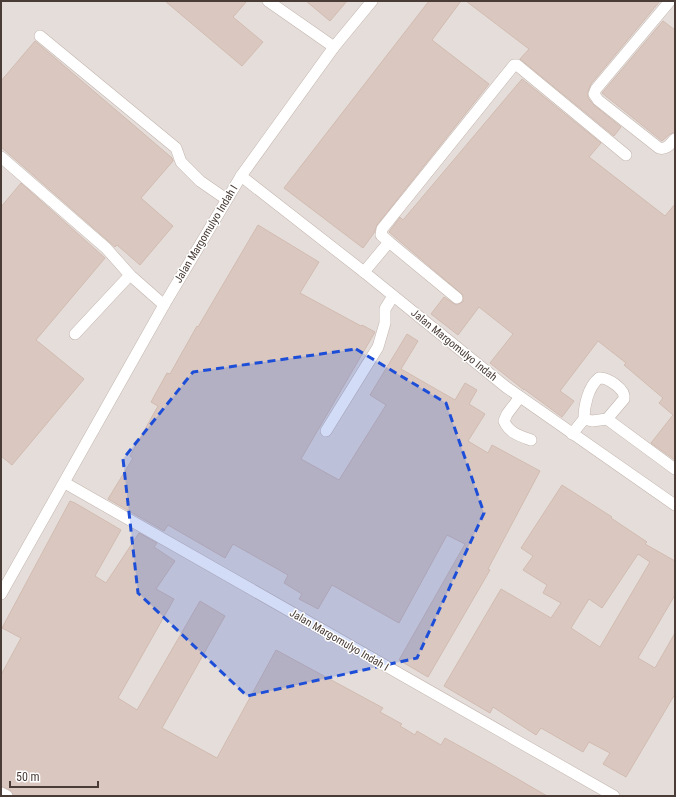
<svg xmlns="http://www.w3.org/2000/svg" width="676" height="797" font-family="'Roboto Condensed',sans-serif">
	<rect width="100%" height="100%" fill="#f5ede8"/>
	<!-- industrial -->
	<rect fill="#e4ddda" x="1" y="1" width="674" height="795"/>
	<!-- building -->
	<g fill="#dac8c0" stroke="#d2bbb0" fill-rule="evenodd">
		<polygon points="165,1 247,1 233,17 263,42 242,66"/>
		<polygon points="306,1 347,1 330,21"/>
		<polygon points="429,1 461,1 432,40 489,84 377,225 374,233 363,248 284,188"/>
		<polygon points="466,1 660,1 591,84 588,91 588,98 594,105 621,127 614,136 520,59 529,49"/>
		<polygon points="663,21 675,30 675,132 670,134 662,141 602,93"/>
		<polygon points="35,41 172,158 173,161 141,198 173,226 140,265 117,245 115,247 1,147 1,81"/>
		<polygon points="522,79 601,143 589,157 665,216 675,204 675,460 651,443 673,415 659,403 663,398 624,365 626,363 598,341 560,391 574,401 562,417 524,389 524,390 490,363 513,334 479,307 458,335 431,314 444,297 456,305 463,302 463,295 389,232 400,217 403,220"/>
		<polygon points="21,183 105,258 36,340 84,379 12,465 1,456 1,207"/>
		<polygon points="258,225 319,262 300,293 361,326 362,325 375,332 301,459 339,480 386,405 370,395 407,334 418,341 401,369 455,400 465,383 477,390 469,404 485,414 468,441 488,453 492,445 540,471 488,569 490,570 428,677 399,660 465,544 447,535 399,623 332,585 318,609 299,599 302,594 284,583 288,575 233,544 225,558 168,525 164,531 108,499 133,458 130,456 158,406 151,402 167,373 170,374 197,326 198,327"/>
		<path d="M562,485L612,517L611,518L647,542L645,544L675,561V595L638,658L655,668L675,633V694L626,777L603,764L610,753L589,742L583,752L541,728L536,735L493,707L490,713L444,686L501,589L551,618L561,603L543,593L547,585L523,570L533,556L521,548ZM638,554L650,562L600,647L571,628L589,599L602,608Z"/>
		<polygon points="70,501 75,503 121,530 95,576 106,583 139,533 157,543 154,547 175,561 156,589 174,599 118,698 137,710 200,601 225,616 162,728 217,758 276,650 383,708 380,712 402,724 400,726 415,735 417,731 441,745 445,738 492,764 547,796 14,796 10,790 1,786 1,675 21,638 2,628"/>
	</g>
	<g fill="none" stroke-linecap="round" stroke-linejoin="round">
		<!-- minor casing -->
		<g stroke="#c4b5ad" stroke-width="12">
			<g id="minor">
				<polyline points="268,1 334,47"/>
				<path d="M670,1L596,89L594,94L598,100L659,148C667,150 670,144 675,139"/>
				<polyline points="40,36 176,148 181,162 200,181 226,199"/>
				<polyline points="1,157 106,248 130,275"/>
				<polyline points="241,176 364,272 506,387 675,505"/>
				<polyline points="389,242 381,235 382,229 514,65 517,65 626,155"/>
				<polyline points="364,272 389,242 457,298"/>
				<polyline points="75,334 130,275 164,305"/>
				<path d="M520,397L507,414L504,421C509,433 520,436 531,440"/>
				<polyline points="607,419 675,469"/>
				<polyline points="326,431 378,347 385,323 385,309 393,296"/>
				<path d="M572,434L584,419C584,406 588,387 599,378C607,377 626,389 624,399L607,419L592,421L584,419"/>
				<polyline points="65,483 614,796"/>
				<polyline points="1,594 164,305 241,176 334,47 372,1"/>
				<polyline points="1,793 7,796"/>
			</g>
		</g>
		<!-- minor -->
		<use href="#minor" stroke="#fff" stroke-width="11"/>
	</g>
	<!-- marked area -->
	<path fill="#1d4ed8" fill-opacity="0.2" stroke="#1d4ed8" stroke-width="3" stroke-dasharray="8 5" stroke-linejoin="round" d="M356,349L446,403L484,513L417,658L247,696L138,593L123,459L193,372Z"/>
	<g text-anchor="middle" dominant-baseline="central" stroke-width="3" stroke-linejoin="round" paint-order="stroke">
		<!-- street labels -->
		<g font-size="11" fill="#493c36" stroke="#fff">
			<text transform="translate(206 234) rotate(-59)">Jalan Margomulyo Indah I</text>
			<text transform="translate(454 345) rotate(39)">Jalan Margomulyo Indah</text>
			<text transform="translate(339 640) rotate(30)">Jalan Margomulyo Indah I</text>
		</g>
	</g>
	<!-- border -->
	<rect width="676" height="797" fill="none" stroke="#493c36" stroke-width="4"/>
	<!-- scale -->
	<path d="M10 781v6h88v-6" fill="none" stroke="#493c36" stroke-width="2"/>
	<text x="16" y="781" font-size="12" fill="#493c36" stroke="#ffffff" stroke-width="3" paint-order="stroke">50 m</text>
</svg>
